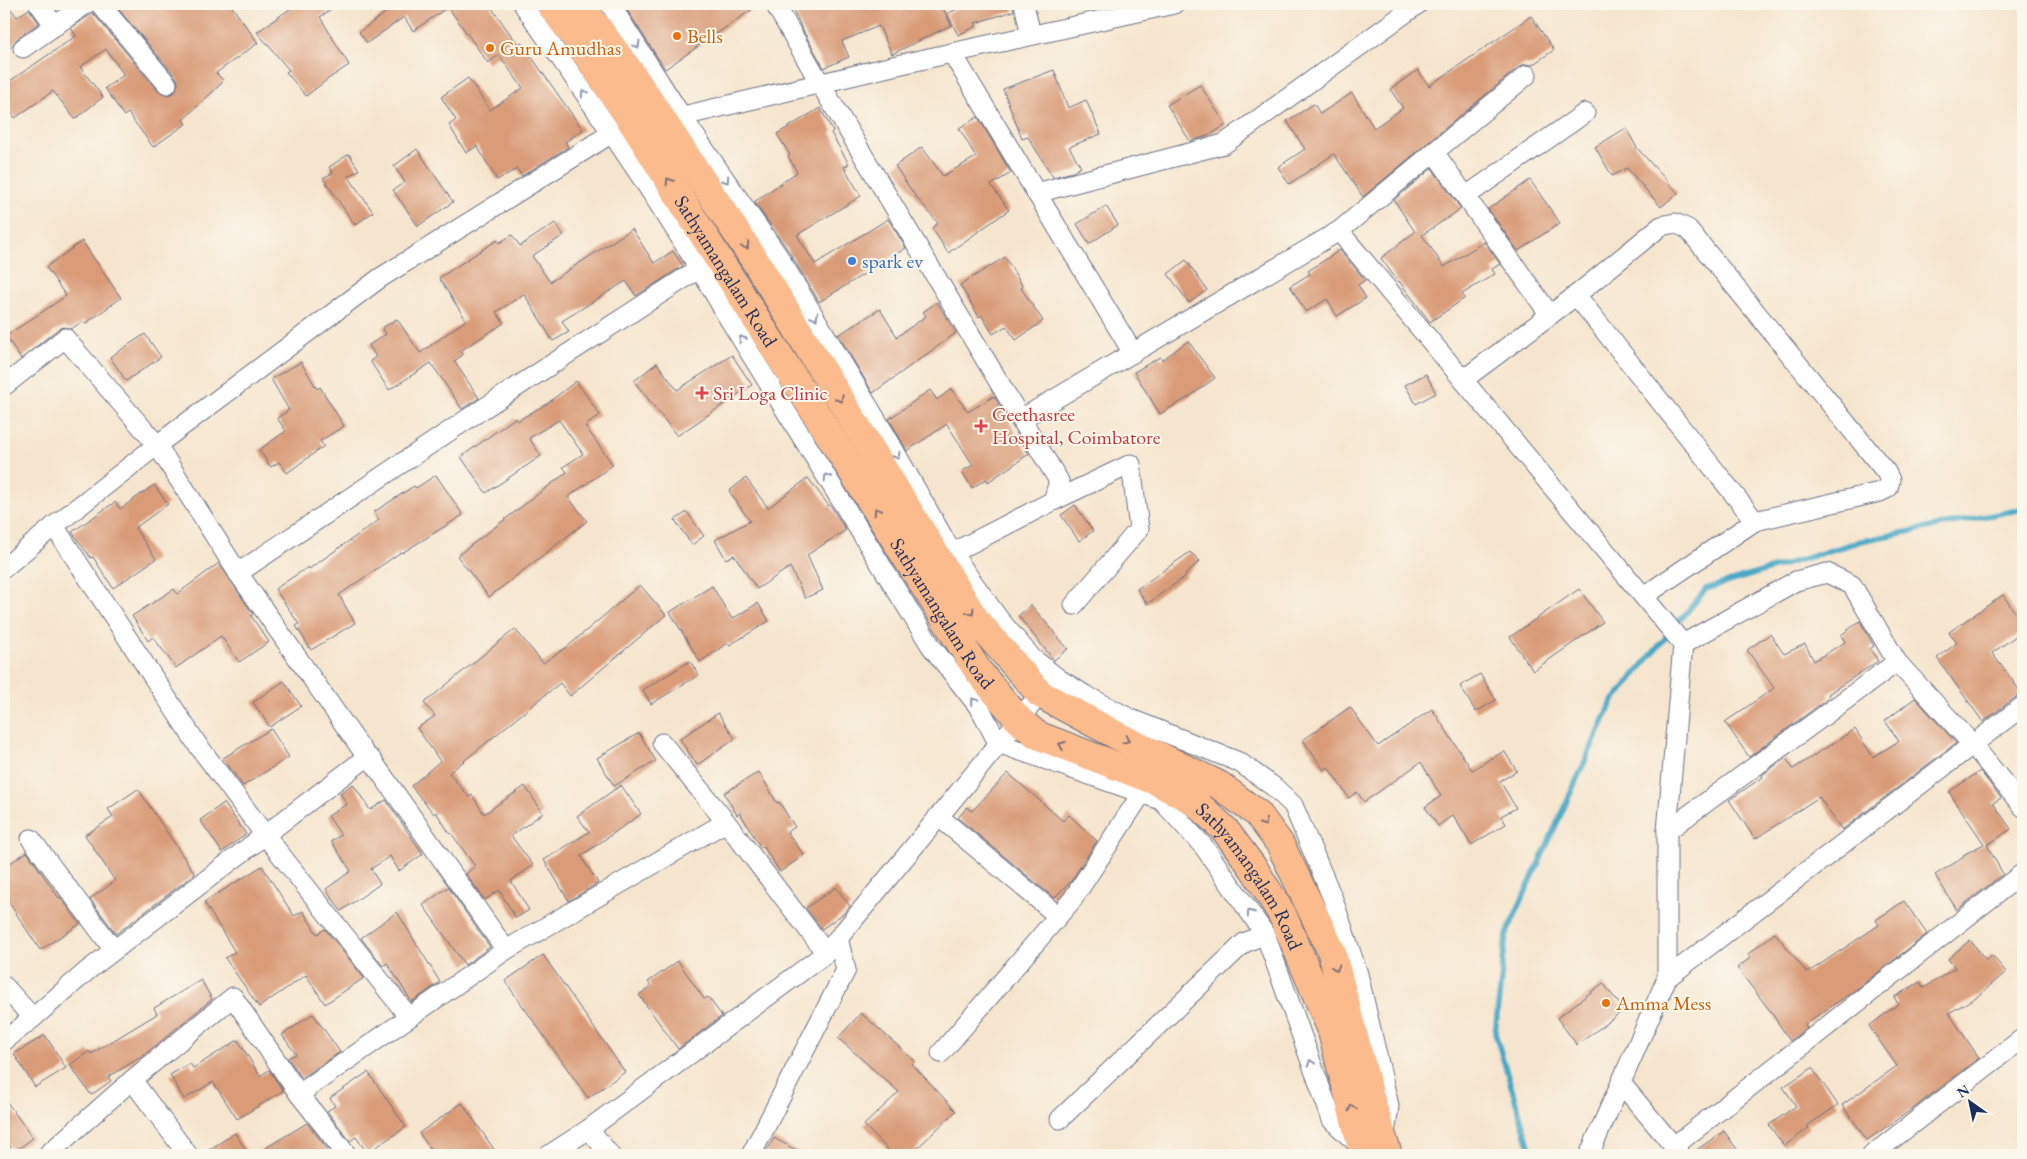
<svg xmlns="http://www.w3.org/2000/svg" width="2027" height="1159" font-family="'EB Garamond',serif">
	<rect width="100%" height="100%" fill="#fbf7ec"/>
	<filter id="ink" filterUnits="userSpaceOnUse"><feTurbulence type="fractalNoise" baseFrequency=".02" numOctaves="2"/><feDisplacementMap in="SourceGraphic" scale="10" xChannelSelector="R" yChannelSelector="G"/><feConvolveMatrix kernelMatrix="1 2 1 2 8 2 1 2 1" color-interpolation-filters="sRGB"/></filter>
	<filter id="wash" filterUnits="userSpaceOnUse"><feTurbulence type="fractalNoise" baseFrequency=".0096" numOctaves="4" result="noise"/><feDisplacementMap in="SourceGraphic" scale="20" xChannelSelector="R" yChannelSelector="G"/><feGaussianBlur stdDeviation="1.12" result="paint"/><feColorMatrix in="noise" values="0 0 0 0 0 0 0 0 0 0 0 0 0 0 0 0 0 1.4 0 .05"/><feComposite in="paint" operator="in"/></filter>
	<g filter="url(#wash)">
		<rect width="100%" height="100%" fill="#f6e5ce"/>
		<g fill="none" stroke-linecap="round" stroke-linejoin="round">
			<!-- stream -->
			<polyline stroke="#46a8c6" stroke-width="5.5" points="1532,1155 1495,1033 1506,935 1612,702 1706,589 1861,541 2023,509"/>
		</g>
		<g id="blocks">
			<!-- building -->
			<g fill="#d99b78">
				<polygon points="4,4 7,4 17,17 29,9 39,23 17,39 12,46 4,52"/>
				<polygon points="114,4 230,4 258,43 216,73 224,81 183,120 186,124 153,147 128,113 124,116 105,88 124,75 106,49 80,67 103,97 75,119 53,91 15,118 4,102 4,85 76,36 71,28 93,13 158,91 168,95 175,92 178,83 176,77"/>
				<polygon points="297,4 339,4 320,17 349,65 328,79 306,96 286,72 289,70 257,32"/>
				<polygon points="395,4 489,4 518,45 521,42 583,130 565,142 568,147 522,176 517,169 497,180 477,146 466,153 449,125 456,120 441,97 468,78 490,110 523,88 499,55 488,63 448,7 413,31 404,17 367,43 359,32 396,5"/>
				<polygon points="623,4 760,4 665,69"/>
				<polygon points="791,4 941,4 951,25 892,54 879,26 842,41 849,57 824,68 801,27"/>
				<polygon points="967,4 1013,4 1014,11 975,23 977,26 958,35 947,14"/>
				<polygon points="1531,16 1554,50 1532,65 1526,64 1520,66 1363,197 1334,154 1289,184 1278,167 1305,149 1287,121 1314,104 1320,114 1352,93 1374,128 1403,108 1390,89 1418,70 1429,86"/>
				<polygon points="1054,70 1068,108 1086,100 1101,134 1069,147 1081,167 1073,172 1053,177 1028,137 1022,139 1003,89"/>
				<polygon points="1200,85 1226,125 1208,136 1190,141 1167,105"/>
				<polygon points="820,108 833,131 831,133 849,164 844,167 861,196 797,235 815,264 888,219 906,248 819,302 788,250 754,202 797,172 788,156 790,155 777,134"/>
				<polygon points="978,117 1011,173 991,185 1009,210 948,253 932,228 938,223 916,197 895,166 922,147 943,176 976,157 959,128"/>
				<polygon points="1626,128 1637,148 1678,193 1661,207 1627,168 1612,176 1595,147"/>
				<polygon points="417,149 453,202 418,226 393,190 405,182 394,166"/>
				<polygon points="349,154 359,170 348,176 373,212 355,225 323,178 333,173 329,167"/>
				<polygon points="1432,168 1461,209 1422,235 1444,267 1484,242 1500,264 1492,269 1495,274 1462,294 1465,298 1430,322 1399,281 1398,282 1381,258 1415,232 1394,200"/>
				<polygon points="1530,180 1560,223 1518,251 1488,209"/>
				<polygon points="1106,206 1118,225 1089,244 1077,224"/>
				<polygon points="555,223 564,235 532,256 550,282 632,229 654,263 673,251 683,266 636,296 626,281 562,321 569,332 553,341 524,294 496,312 504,323 460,351 463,355 454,361 479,398 462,409 431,363 389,390 370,361 376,357 369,345 386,334 382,328 397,319 420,353 466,320 439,278 497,240 499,243 512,235 520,246"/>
				<polygon points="82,241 121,298 85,324 83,321 71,329 64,327 58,329 21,359 6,336 66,296 46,267"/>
				<polygon points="1340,250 1365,280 1358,285 1366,298 1337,316 1327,299 1306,312 1290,286 1310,274 1308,271"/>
				<polygon points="1005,257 1023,287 1021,288 1043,321 1016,340 1006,326 993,334 981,315 979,317 960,285"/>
				<polygon points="1186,260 1207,290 1189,303 1168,274"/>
				<polygon points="937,302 956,333 873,393 838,335 880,309 897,337 926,316 923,312"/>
				<polygon points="145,334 161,357 126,381 110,357"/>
				<polygon points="1188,341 1215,378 1189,397 1160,414 1134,372 1160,357 1162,360"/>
				<polygon points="732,355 752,385 677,436 634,381 657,363 677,390"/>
				<polygon points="301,362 317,389 320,387 344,426 320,441 324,446 287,473 279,462 271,467 259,450 286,431 277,418 289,410 271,379"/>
				<polygon points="1426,374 1436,393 1416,404 1405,385"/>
				<polygon points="576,381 600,415 585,426 613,465 568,497 587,521 489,597 457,556 567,472 563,467 583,454 559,420 529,438 541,456 486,493 461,457 515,418 517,421 548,403"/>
				<polygon points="951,389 968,412 994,396 1029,454 988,482 986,479 972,488 962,471 973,465 947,424 907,451 889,419 930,390 937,400"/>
				<polygon points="436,475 463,515 402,553 401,552 339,595 355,623 311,650 296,626 299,624 275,589 308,567 309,569 379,520 374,512 414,486 416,488"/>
				<polygon points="746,478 768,508 808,478 829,506 830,505 846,530 807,555 823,590 805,598 790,567 757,589 734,555 726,559 715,540 750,521 729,491"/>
				<polygon points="154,485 168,504 135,528 156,559 113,588 93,557 91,558 72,532 115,502 120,509"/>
				<polygon points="1075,505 1093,531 1079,541 1061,515"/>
				<polygon points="687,512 704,536 692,545 675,520"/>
				<polygon points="1190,552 1200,561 1185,575 1186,576 1147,604 1137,589"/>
				<polygon points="219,563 253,614 251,616 269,642 239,662 221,636 176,668 153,637 148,641 132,616 174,589 177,594"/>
				<polygon points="640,585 666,615 570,696 560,683 449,773 469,797 472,795 484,814 525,786 543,813 511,836 533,865 511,881 529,910 516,918 499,890 485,900 466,874 475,866 451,833 450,834 436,812 434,814 411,786 440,761 417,728 435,716 424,703 515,629 543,663 567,647"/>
				<polygon points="712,586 732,619 758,603 769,621 730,645 728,643 700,662 670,612"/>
				<polygon points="1579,589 1603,622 1533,671 1510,637"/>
				<polygon points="2003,595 2023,624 2023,631 1992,653 2023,695 2016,697 1983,722 1937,658 1957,643 1949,632"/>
				<polygon points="1031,605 1068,649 1054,660 1018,616"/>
				<polygon points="1860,621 1874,646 1870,649 1878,661 1828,694 1830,697 1749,757 1725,722 1774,688 1747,650 1770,634 1784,654 1805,644 1814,661 1845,642 1841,635"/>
				<polygon points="690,661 699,675 651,704 643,690"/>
				<polygon points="1480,674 1496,700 1476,712 1460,686"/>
				<polygon points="284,681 301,706 270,727 253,702"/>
				<polygon points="1915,698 1956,743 1842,830 1819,797 1755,839 1729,800 1763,777 1762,775 1786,758 1793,769 1855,729 1873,757 1899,741 1885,721"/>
				<polygon points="1350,707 1378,746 1432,709 1472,770 1504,751 1517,771 1500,781 1516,808 1501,816 1506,824 1471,845 1453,815 1438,826 1425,807 1441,796 1421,762 1364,802 1357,792 1349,798 1328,767 1324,770 1303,740"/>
				<polygon points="718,713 735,739 697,765 680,739"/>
				<polygon points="271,729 289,757 243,786 223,758"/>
				<polygon points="639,733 656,761 614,786 597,758"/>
				<polygon points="1980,771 2001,798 1993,803 2011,829 1987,845 2003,874 1957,910 1935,875 1964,857 1963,855 1984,844 1949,792"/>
				<polygon points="759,772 777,803 779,802 795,827 787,832 804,855 780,872 763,846 761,848 740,813 737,815 724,793"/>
				<polygon points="1008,773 1063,821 1069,815 1097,841 1071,881 1054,898 958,818 967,807 972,811"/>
				<polygon points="353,784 370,810 386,800 423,854 399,871 390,856 371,869 380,884 341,911 326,889 351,871 331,841 341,835 328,816 347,804 340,793"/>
				<polygon points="621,785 641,814 581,856 598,883 569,901 544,860 589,832 577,816"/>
				<polygon points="138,789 195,874 116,934 90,899 115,881 85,835 113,817 108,809"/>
				<polygon points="224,803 246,834 222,852 200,820"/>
				<polygon points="27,852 59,898 60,897 80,924 40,950 4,895 4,867"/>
				<polygon points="262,866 294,916 303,911 317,934 325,929 364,978 325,1004 306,975 259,1007 225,958 235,952 204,902"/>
				<polygon points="448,887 490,947 465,965 423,905"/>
				<polygon points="836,887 850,906 844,913 822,929 806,908"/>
				<polygon points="1904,901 1927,934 1857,989 1805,1024 1807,1028 1790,1041 1771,1012 1737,968 1750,958 1748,954 1775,933 1807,973 1879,925 1876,920"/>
				<polygon points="397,912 440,982 412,1002 387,963 383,966 361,938"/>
				<polygon points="1970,940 1986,960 1992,955 2006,972 1978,996 1949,1013 1979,1058 1914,1108 1867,1140 1842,1105 1897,1066 1869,1026 1898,1004 1894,997 1920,982 1924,988 1955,968 1948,959"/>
				<polygon points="543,955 625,1072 588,1098 505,981"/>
				<polygon points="678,961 704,999 708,997 722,1016 678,1049 639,995 651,986 648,982"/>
				<polygon points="201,980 212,999 144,1055 108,1077 111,1081 91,1095 70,1065 89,1051 91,1054 157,1014 154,1008"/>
				<polygon points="1603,983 1624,1010 1577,1045 1557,1018"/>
				<polygon points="861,1013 915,1061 912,1064 956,1111 910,1155 893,1155 864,1125 899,1092 838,1038"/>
				<polygon points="313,1014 340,1052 302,1078 288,1058 296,1054 282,1035"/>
				<polygon points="45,1035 66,1068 35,1087 14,1054"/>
				<polygon points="238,1040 260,1076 269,1070 283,1091 237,1119 213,1082 184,1099 170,1075 190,1063 193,1068"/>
				<polygon points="1812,1068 1838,1105 1807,1126 1809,1128 1784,1146 1769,1125 1796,1106 1783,1087"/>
				<polygon points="368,1072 406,1127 367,1153 356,1137 350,1141 327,1111 335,1106 330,1098"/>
				<polygon points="4,1098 33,1138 14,1152 4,1138"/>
				<polygon points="462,1103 498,1155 435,1155 419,1133"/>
				<polygon points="307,1123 330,1152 325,1155 254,1155"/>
				<polygon points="1724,1131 1741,1155 1692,1155 1692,1153"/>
				<polygon points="235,1133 249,1155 201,1155"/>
				<polygon points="774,1138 805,1155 764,1155"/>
			</g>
		</g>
	</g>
	<g filter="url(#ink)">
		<use href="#blocks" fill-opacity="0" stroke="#686f85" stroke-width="1"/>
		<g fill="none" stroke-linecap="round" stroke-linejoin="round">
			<!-- minor casing -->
			<g stroke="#686f85" stroke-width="21">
				<g id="minor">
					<polyline points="39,4 55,26"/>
					<polyline points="100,4 167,84"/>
					<path d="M523,4C594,107 667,210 729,319L931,646L981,710L998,743L1161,800L1204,847L1265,934L1332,1120L1362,1148"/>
					<polyline points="610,4 682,117 778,256 886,436 952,553 999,619 1032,658 1059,679 1085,695 1131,719 1239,762 1274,787 1293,805 1333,899 1358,974 1389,1106 1385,1134"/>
					<polyline points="775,4 821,85 1021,419 1339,231 1683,644 1667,831"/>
					<polyline points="1024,4 1031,35"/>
					<polyline points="23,48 86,4"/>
					<polyline points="952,53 1133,353"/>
					<polyline points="1434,152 1550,315"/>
					<polyline points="1036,193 1224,144 1418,4"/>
					<polyline points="1466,196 1585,113"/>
					<polyline points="1339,231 1527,75"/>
					<polyline points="1576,295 1755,521"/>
					<polyline points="1463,380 1570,300 1661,226 1675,223 1688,229 1886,472 1890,480 1888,488 1880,492 1755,521 1644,596"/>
					<polyline points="4,386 65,338 157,445 54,526 4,568"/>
					<polyline points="1053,501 1131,464 1139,529 1074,605"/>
					<polyline points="54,526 197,744 265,835 409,1017"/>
					<polyline points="952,553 1053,501 1059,481 1021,419"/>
					<polyline points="238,573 472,416 700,268"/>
					<polyline points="1683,644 1796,581 1827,573 1852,585 1897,662"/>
					<polyline points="662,743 726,822 826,953"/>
					<polyline points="938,816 1058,916"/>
					<polyline points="31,839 114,950"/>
					<polyline points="506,950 726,822"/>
					<polyline points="1667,978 1667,831 1897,662 1973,745 2023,807"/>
					<polyline points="4,986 33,1018 4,1041"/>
					<polyline points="33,1018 87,971 367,757"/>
					<polyline points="941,1053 1072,900 1142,793"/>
					<polyline points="132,1080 188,1155"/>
					<polyline points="1621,1083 1681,1155"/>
					<polyline points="299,1094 506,950 371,759 367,757 238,573 157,445 380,278 612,133 893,66 1174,4"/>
					<polyline points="1060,1119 1244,943 1265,934"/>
					<polyline points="589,1129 610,1155"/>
					<polyline points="1674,1146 2023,873"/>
					<polyline points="47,1155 132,1080 233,997 299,1094 347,1155"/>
					<polyline points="549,1155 589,1129 826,953 1040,694"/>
					<polyline points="751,1155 846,970 838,938"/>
					<polyline points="1589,1155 1667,978 2023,706"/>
					<polyline points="1872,1155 2023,1038"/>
				</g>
			</g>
			<!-- highway casing -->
			<g stroke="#686f85" stroke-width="30">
				<g id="highway">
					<path id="s1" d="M550,4L575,37L636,128L978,671L1019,720L1037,735L1158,782L1194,801L1225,830L1254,869L1282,914L1331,1028L1364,1155"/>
					<polyline points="580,4 631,73 756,262 975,619 1040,694 1118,736 1219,785 1258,814 1280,844 1331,950 1371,1101 1388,1155"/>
				</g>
			</g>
			<!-- minor -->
			<use href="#minor" stroke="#fff" stroke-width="19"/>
			<!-- highway -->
			<use href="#highway" stroke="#fbbb8d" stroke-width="28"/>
		</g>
		<!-- one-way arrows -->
		<defs><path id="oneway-chevron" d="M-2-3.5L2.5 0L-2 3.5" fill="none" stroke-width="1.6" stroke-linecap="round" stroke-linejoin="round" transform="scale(1.25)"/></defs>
		<g stroke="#8d97ae">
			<use href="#oneway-chevron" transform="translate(637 45) rotate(58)"/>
			<use href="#oneway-chevron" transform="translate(584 93) rotate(-125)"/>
			<use href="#oneway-chevron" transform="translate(726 180) rotate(55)"/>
			<use href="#oneway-chevron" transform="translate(815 317) rotate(59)"/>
			<use href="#oneway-chevron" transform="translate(742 339) rotate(-122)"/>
			<use href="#oneway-chevron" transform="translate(897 456) rotate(60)"/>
			<use href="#oneway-chevron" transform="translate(827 477) rotate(-122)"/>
			<use href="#oneway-chevron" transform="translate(974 701) rotate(-128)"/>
			<use href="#oneway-chevron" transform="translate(1250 913) rotate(-125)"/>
			<use href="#oneway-chevron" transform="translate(1311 1063) rotate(-110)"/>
		</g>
		<g stroke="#806e73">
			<use href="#oneway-chevron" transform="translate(669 181) rotate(-122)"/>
			<use href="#oneway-chevron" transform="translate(746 246) rotate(56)"/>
			<use href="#oneway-chevron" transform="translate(840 399) rotate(59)"/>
			<use href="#oneway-chevron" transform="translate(877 511) rotate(-122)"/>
			<use href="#oneway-chevron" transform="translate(971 612) rotate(58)"/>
			<use href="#oneway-chevron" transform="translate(1126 740) rotate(26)"/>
			<use href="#oneway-chevron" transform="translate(1062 745) rotate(-158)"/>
			<use href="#oneway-chevron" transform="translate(1264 823) rotate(54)"/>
			<use href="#oneway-chevron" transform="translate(1336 968) rotate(75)"/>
			<use href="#oneway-chevron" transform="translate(1352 1108) rotate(-105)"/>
		</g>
	</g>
	<!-- markers -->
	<g fill="#e8710a" stroke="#fbf7ec" stroke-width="2">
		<circle cx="677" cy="36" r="5"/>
		<circle cx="490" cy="48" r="5"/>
		<circle cx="1606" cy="1003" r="5"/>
	</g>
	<circle fill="#3f7fe0" stroke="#fbf7ec" stroke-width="2" cx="852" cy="261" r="5"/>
	<g fill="#e0444e" stroke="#fbf7ec" stroke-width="2">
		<path d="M699.5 385.5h5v5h5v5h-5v5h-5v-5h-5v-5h5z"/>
		<path d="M978.5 418.5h5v5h5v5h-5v5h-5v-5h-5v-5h5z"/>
	</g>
	<g text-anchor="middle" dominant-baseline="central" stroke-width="4" stroke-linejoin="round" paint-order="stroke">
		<!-- food labels -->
		<g font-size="20" fill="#c56008" stroke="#fbf7ec" text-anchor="start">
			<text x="687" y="36">Bells</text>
			<text x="500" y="48">Guru Amudhas</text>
			<text x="1616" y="1003">Amma Mess</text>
		</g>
		<!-- shop labels -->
		<g font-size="20" fill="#366cbe" stroke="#fbf7ec" text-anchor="start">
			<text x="862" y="261">spark ev</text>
		</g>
		<!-- street labels -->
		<g font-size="20" fill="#1b2f5e" stroke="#fbf7ec">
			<text stroke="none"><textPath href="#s1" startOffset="320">Sathyamangalam Road</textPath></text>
			<text stroke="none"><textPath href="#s1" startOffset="725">Sathyamangalam Road</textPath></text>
			<text stroke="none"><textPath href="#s1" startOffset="1145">Sathyamangalam Road</textPath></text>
		</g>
		<!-- health labels -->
		<g font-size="20" fill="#be3a42" stroke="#fbf7ec" text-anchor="start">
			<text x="713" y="393">Sri Loga Clinic</text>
			<text x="992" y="414">Geethasree<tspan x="992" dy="23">Hospital, Coimbatore</tspan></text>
		</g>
	</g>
	<!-- margin -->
	<rect width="2027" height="1159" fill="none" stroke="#fbf7ec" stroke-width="20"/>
	<!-- north arrow -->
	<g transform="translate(1970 1102) rotate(327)" stroke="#fbf7ec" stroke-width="4" paint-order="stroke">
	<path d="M0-4L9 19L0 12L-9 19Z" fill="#1b2f5e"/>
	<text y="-8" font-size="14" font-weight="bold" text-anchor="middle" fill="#1b2f5e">N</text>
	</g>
</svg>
